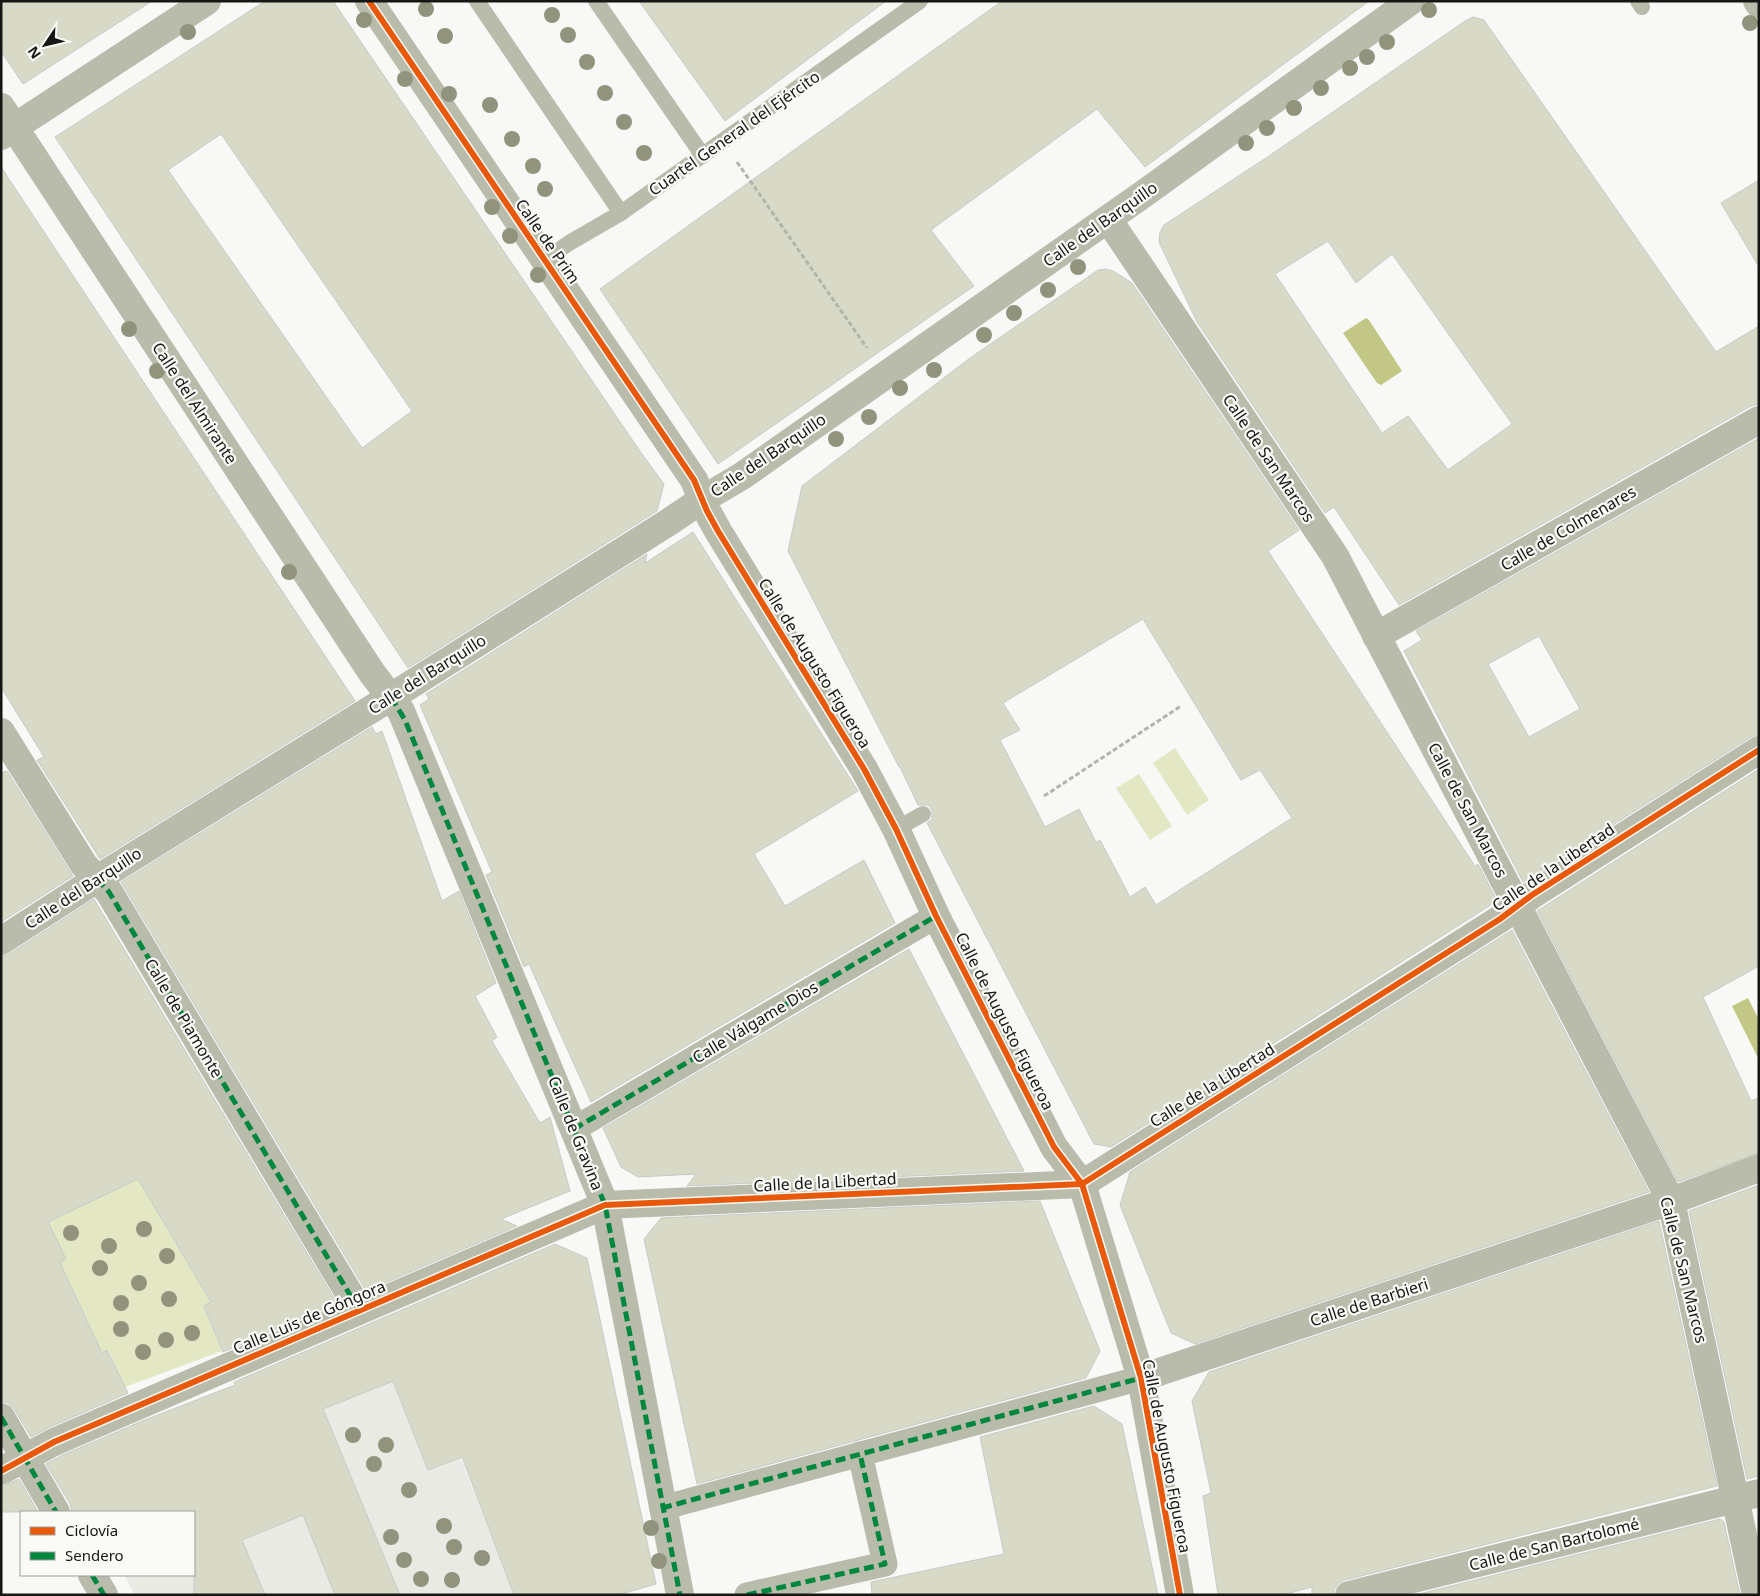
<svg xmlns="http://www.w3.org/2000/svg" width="1760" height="1596" font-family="'Noto Sans',sans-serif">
	<rect width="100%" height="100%" fill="#f8f9f7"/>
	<!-- built -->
	<polygon fill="#e9eae3" points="406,1317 514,1595 135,1595 124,1575 194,1575 194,1512 90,1512 59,1455"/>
	<!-- green -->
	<g fill="#e4e7c3">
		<polygon points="1175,748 1209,800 1187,815 1153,763"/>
		<polygon points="1139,774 1172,826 1150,840 1116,788"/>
		<polygon points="143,1176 160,1217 196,1277 233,1290 204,1306 222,1351 125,1387 108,1350 102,1353 60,1263 66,1259 48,1222"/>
	</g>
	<!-- water -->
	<g fill="#c2c786">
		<polygon points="1366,318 1369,320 1402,371 1381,385 1377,383 1343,333"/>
		<polygon points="1748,998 1759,1020 1759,1060 1732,1006"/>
	</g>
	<!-- building -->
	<g fill="#d8dac7" stroke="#c9c9c7" fill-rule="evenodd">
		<polygon points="1,1 152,1 23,84 1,51"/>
		<path d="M265,1H333L642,454L664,484L657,511L408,668L55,137ZM221,134L412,411L362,448L168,170Z"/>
		<polygon points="639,1 886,1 725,121"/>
		<polygon points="1002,1 1369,1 1145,167 1097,109 931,230 974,286 718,464 600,289"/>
		<path d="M1473,17L1484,20L1716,352L1759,326V404L1751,406L1399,605L1334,507L1325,513L1197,322L1159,242L1160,232L1164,225L1269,156L1465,21ZM1328,241L1356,283L1392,254L1512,424L1448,470L1408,416L1382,433L1275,274Z"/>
		<polygon points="1,167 355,701 100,859 37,760 44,757 1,687"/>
		<polygon points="1759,180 1759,267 1721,203"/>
		<path d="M1106,269L1113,271L1132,283L1299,530L1268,551L1475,866L1478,864L1497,901L1111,1147L1094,1144L927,823L932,819V810L928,805H918L900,767H899L788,551L802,486L970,358L1098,270ZM1143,619L1241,780L1260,770L1292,818L1156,905L1145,887L1130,897L1100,840L1096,842L1079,809L1045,827L1000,740L1020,730L1003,703Z"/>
		<path d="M1759,438V734L1751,737L1523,882L1404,651L1422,640L1416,631ZM1539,636L1580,709L1529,737L1488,664Z"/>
		<polygon points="693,532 858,791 754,854 785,906 864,860 895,923 591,1102 529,964 524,967 486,875 492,872 420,705 429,699 426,694 647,554 645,563"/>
		<polygon points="372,727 376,734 382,731 442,901 459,891 496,983 475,996 497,1037 492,1041 540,1123 550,1117 570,1191 501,1219 517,1226 366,1291 121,882"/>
		<polygon points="1759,769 1759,966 1703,997 1751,1101 1759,1098 1759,1153 1678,1182 1537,911"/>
		<polygon points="7,771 73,876 1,922 1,773"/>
		<polygon points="94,899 337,1303 223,1352 204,1306 211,1302 138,1179 48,1222 66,1259 60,1263 102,1353 107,1350 128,1393 48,1428 31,1437 14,1409 8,1403 1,1401 1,957 9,954"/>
		<polygon points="1512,930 1649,1192 1195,1344 1171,1333 1120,1205 1130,1172"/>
		<polygon points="909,949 1024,1171 687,1186 696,1174 638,1177 621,1167 603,1128"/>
		<polygon points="1759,1185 1759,1476 1747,1479 1689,1211"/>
		<polygon points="1040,1201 1100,1351 1086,1378 697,1484 644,1239 661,1218"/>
		<polygon points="1659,1221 1717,1486 1345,1580 1338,1584 1334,1590 1334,1595 1312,1595 1312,1587 1282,1595 1218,1595 1203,1496 1211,1493 1192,1401 1209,1372"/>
		<polygon points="555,1244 587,1258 656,1584 618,1595 514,1595 462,1457 428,1470 393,1381 323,1409 400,1595 335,1595 303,1515 242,1540 265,1595 194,1595 194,1512 72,1512 70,1504 46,1464 61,1456 142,1421 235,1385 234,1382"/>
		<polygon points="1094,1406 1122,1424 1158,1595 872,1595 871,1582 1004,1554 980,1437"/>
		<polygon points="19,1479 38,1512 1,1512 1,1487"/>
		<polygon points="1720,1519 1724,1522 1740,1595 1415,1595"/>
	</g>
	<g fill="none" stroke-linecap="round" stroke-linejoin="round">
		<!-- path -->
		<g stroke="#b4b5aa" stroke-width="3" stroke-dasharray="5 2.5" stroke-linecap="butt">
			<polyline points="737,162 867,348"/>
			<polyline points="1044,796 1181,706"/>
		</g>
		<!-- service -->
		<g stroke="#b9bbab" stroke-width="16">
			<polyline points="477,1 621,213"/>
			<polyline points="596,1 703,156"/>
			<polyline points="1638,1 1642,7"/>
			<polyline points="545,260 569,243 621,213 920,1"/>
			<polyline points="896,829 923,814"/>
		</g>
		<!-- pedestrian -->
		<g stroke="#b9bbab" stroke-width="25">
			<polyline points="574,1129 936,916"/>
			<polyline points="662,1508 1141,1378"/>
			<polyline points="747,1595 885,1564 860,1454"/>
		</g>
		<!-- minor -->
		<g stroke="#b9bbab" stroke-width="28">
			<polyline points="369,1 694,480 707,511 718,531 864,769 896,829 936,916 1054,1147 1082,1184 1141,1378 1180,1595"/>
			<polyline points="1757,1 1759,4"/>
			<polyline points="1,107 372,673 401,711 605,1205 680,1595"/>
			<polyline points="1,136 207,1"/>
			<polyline points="1108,219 1335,556 1671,1201 1756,1595"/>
			<polyline points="1376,636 1759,420"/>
			<polyline points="1,732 84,865 109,892 359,1310"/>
			<polyline points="1,941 97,879 391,697 669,522 703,499 742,476 1142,195 1411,1"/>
			<polyline points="1141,1378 1671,1201 1759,1168"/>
			<polyline points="1,1417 56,1512"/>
			<polyline points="1,1471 54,1442 605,1205 1082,1184 1500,919 1532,895 1759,750"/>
			<polyline points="92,1575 104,1595"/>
			<polyline points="1349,1595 1759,1493"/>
		</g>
		<!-- quiet -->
		<g stroke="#00873e" stroke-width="5" stroke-dasharray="10 5" stroke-linecap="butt">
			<polyline points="391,697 405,720 605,1205 680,1595"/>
			<polyline points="97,879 109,892 359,1310"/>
			<polyline points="574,1129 936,916"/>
			<polyline points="1,1417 56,1512"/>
			<polyline points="662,1508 1141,1378"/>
			<polyline points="92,1575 104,1595"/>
			<polyline points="747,1595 885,1564 860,1454"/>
		</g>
		<!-- cycleway casing -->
		<g stroke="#f9faf6" stroke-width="9">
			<g id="cycleway">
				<polyline points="369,1 694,480 707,511 718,531 864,769 896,829 936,916 1054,1147 1082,1184 1141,1378 1180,1595"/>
				<polyline points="1,1471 54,1442 605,1205 1082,1184 1500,919 1532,895 1759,750"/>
			</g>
		</g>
		<!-- cycleway -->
		<use href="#cycleway" stroke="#e8590c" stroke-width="6"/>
	</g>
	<!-- trees -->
	<g fill="#91937d">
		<circle cx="426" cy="9" r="8"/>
		<circle cx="1429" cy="10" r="8"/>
		<circle cx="552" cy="15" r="8"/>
		<circle cx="364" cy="20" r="8"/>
		<circle cx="1750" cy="23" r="8"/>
		<circle cx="188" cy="32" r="8"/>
		<circle cx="568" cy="35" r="8"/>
		<circle cx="445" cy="36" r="8"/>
		<circle cx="1387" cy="42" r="8"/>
		<circle cx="1367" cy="57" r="8"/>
		<circle cx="587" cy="62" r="8"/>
		<circle cx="1350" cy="68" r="8"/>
		<circle cx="405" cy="79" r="8"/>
		<circle cx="1321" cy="88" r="8"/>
		<circle cx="605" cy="93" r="8"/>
		<circle cx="449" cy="94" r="8"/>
		<circle cx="490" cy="105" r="8"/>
		<circle cx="1294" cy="108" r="8"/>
		<circle cx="624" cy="122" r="8"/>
		<circle cx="1267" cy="128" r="8"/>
		<circle cx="512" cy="139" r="8"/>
		<circle cx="1246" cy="143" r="8"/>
		<circle cx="644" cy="153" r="8"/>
		<circle cx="533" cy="166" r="8"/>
		<circle cx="545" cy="189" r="8"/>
		<circle cx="492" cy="207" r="8"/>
		<circle cx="510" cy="236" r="8"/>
		<circle cx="1078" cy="267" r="8"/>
		<circle cx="538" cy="275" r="8"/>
		<circle cx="1048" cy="290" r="8"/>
		<circle cx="1014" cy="313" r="8"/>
		<circle cx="129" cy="329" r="8"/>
		<circle cx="984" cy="335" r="8"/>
		<circle cx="934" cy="370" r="8"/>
		<circle cx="157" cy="371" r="8"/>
		<circle cx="900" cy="388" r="8"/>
		<circle cx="869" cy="417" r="8"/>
		<circle cx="836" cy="439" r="8"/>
		<circle cx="289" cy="572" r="8"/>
		<circle cx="144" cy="1229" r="8"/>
		<circle cx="71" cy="1233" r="8"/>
		<circle cx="109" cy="1246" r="8"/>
		<circle cx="167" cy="1256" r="8"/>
		<circle cx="100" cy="1268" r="8"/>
		<circle cx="139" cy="1283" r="8"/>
		<circle cx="169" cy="1299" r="8"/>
		<circle cx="121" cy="1303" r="8"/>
		<circle cx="121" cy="1329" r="8"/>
		<circle cx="192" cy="1333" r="8"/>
		<circle cx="166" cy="1340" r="8"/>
		<circle cx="143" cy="1352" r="8"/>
		<circle cx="353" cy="1435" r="8"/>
		<circle cx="386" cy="1445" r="8"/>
		<circle cx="374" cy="1464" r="8"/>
		<circle cx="409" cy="1490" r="8"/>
		<circle cx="444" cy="1526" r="8"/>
		<circle cx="651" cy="1528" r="8"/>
		<circle cx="391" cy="1537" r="8"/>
		<circle cx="454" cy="1547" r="8"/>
		<circle cx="482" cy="1558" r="8"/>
		<circle cx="404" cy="1560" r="8"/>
		<circle cx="659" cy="1561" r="8"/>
		<circle cx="421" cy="1579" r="8"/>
		<circle cx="452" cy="1580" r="8"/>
	</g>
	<g text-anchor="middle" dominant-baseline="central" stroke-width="4.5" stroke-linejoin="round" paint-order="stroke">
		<!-- street labels -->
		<g font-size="16" fill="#161615" stroke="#f9faf6">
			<text transform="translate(734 133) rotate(-35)">Cuartel General del Ejército</text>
			<text transform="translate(1100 224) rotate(-35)">Calle del Barquillo</text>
			<text transform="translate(548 241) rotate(55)">Calle de Prim</text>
			<text transform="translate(195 403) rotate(57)">Calle del Almirante</text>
			<text transform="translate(768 455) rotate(-34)">Calle del Barquillo</text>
			<text transform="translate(1269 458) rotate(56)">Calle de San Marcos</text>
			<text transform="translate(1568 528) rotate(-30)">Calle de Colmenares</text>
			<text transform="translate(815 663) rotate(58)">Calle de Augusto Figueroa</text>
			<text transform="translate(427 674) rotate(-32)">Calle del Barquillo</text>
			<text transform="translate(1468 810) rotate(62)">Calle de San Marcos</text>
			<text transform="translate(1553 867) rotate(-34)">Calle de la Libertad</text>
			<text transform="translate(83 888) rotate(-33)">Calle del Barquillo</text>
			<text transform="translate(184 1018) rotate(59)">Calle de Piamonte</text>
			<text transform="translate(1005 1021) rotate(63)">Calle de Augusto Figueroa</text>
			<text transform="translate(755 1022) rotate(-31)">Calle Válgame Dios</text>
			<text transform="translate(1212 1085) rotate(-32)">Calle de la Libertad</text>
			<text transform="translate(576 1133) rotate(68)">Calle de Gravina</text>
			<text transform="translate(825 1182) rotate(-3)">Calle de la Libertad</text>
			<text transform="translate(1684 1270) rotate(76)">Calle de San Marcos</text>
			<text transform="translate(1369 1302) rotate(-18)">Calle de Barbieri</text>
			<text transform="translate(309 1317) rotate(-23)">Calle Luis de Góngora</text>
			<text transform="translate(1167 1456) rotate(79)">Calle de Augusto Figueroa</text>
			<text transform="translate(1554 1544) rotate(-14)">Calle de San Bartolomé</text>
		</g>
	</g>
	<!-- border -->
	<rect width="1760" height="1596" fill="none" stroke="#161615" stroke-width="5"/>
	<!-- legend -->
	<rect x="20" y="1511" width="175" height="65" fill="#f9faf6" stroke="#9e9f9c"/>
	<rect x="30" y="1527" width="25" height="8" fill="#e8590c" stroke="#9e9f9c"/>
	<text x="65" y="1536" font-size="15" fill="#161615">Ciclovía</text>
	<rect x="30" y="1552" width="25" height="8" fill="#00873e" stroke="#9e9f9c"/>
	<text x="65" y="1561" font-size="15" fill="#161615">Sendero</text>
	<!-- north arrow -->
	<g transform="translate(45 45) rotate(235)" stroke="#f9faf6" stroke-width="4" paint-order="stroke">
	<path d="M0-4L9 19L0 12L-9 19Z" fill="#161615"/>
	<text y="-8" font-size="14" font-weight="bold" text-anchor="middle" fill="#161615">N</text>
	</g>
</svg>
